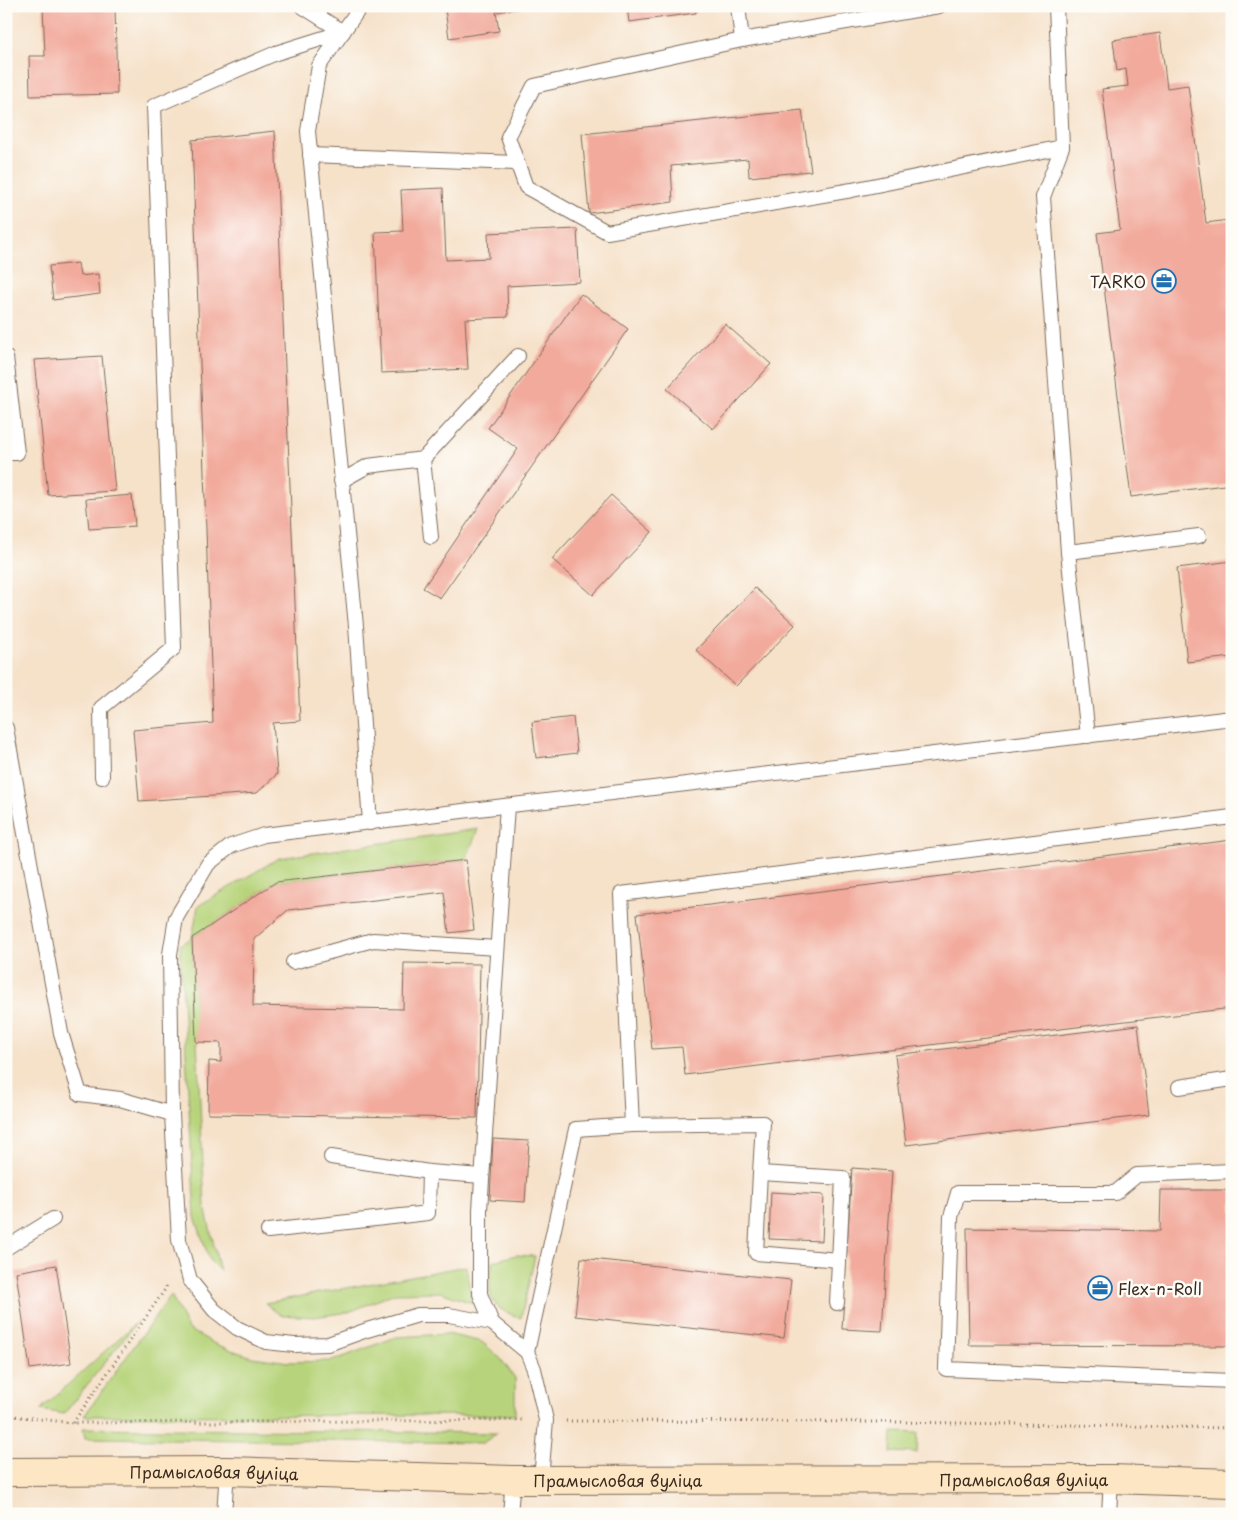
<svg xmlns="http://www.w3.org/2000/svg" width="1238" height="1520" font-family="'Playpen Sans',sans-serif">
	<rect width="100%" height="100%" fill="#fdfcf7"/>
	<filter id="ink" filterUnits="userSpaceOnUse"><feTurbulence type="fractalNoise" baseFrequency=".02" numOctaves="2"/><feDisplacementMap in="SourceGraphic" scale="10" xChannelSelector="R" yChannelSelector="G"/><feConvolveMatrix kernelMatrix="1 2 1 2 8 2 1 2 1" color-interpolation-filters="sRGB"/></filter>
	<filter id="wash" filterUnits="userSpaceOnUse"><feTurbulence type="fractalNoise" baseFrequency=".0096" numOctaves="4" result="noise"/><feDisplacementMap in="SourceGraphic" scale="20" xChannelSelector="R" yChannelSelector="G"/><feGaussianBlur stdDeviation="1.12" result="paint"/><feColorMatrix in="noise" values="0 0 0 0 0 0 0 0 0 0 0 0 0 0 0 0 0 1.4 0 .05"/><feComposite in="paint" operator="in"/></filter>
	<g filter="url(#wash)">
		<rect width="100%" height="100%" fill="#f6e1c9"/>
		<!-- green -->
		<g fill="#b7d47b" stroke="#797f4c">
			<polygon points="478,829 466,860 276,882 192,938 205,1207 220,1271 210,1261 195,1217 180,945 192,938 198,906 279,858"/>
			<path d="M516,1255L535,1256L521,1318C486,1307 487,1294 493,1261Z"/>
			<polygon points="466,1266 472,1303 440,1292 395,1293 349,1312 314,1317 280,1315 265,1303"/>
			<polygon points="171,1295 188,1329 217,1345 252,1357 289,1362 332,1361 396,1337 448,1334 482,1342 500,1358 515,1378 515,1415 84,1416"/>
			<polygon points="138,1321 64,1414 40,1410"/>
			<polygon points="83,1428 497,1433 483,1443 85,1438"/>
			<polygon points="892,1432 918,1433 917,1453 891,1452"/>
		</g>
		<g id="blocks">
			<!-- building -->
			<g fill="#f2aa9c">
				<polygon points="43,6 115,6 117,94 30,96 29,56 45,56"/>
				<polygon points="465,6 529,6 529,7 496,12 499,31 449,38 445,9"/>
				<polygon points="627,6 695,6 696,13 629,22"/>
				<polygon points="1160,33 1167,88 1188,85 1206,223 1229,220 1232,239 1232,484 1131,497 1097,233 1120,230 1102,89 1128,86 1126,69 1117,71 1113,40"/>
				<polygon points="802,110 811,171 749,177 748,159 671,166 673,202 589,213 582,134"/>
				<polygon points="275,131 300,721 273,723 277,774 257,793 139,801 133,730 213,723 192,140"/>
				<polygon points="443,188 446,260 489,258 488,233 577,229 580,282 507,286 508,317 465,319 468,369 381,373 375,232 403,231 401,190"/>
				<polygon points="78,263 80,276 98,274 100,294 53,300 49,266"/>
				<polygon points="581,294 628,329 440,598 423,588 518,449 488,428"/>
				<polygon points="725,324 771,364 713,429 667,389"/>
				<polygon points="102,356 115,491 48,495 34,360"/>
				<polygon points="132,495 135,526 89,529 86,499"/>
				<polygon points="611,495 652,532 593,595 552,559"/>
				<polygon points="1232,561 1232,657 1187,662 1177,568"/>
				<polygon points="755,588 795,625 736,686 696,650"/>
				<polygon points="573,717 577,753 536,758 532,722"/>
				<polygon points="1232,840 1232,1008 685,1075 682,1047 652,1049 637,914"/>
				<polygon points="466,860 474,930 449,933 444,892 288,910 254,939 253,1006 403,1009 404,963 480,964 477,1118 208,1114 209,1061 221,1062 221,1043 196,1042 192,938 276,882"/>
				<polygon points="1138,1025 1149,1115 906,1145 895,1055"/>
				<polygon points="493,1139 529,1141 525,1202 490,1200"/>
				<polygon points="852,1168 892,1171 882,1331 842,1329"/>
				<polygon points="1161,1190 1232,1190 1232,1346 969,1345 967,1228 1160,1231"/>
				<polygon points="771,1192 824,1195 822,1241 769,1239"/>
				<polygon points="581,1258 791,1280 784,1338 575,1316"/>
				<polygon points="56,1265 71,1363 30,1369 16,1272"/>
			</g>
		</g>
	</g>
	<g filter="url(#ink)">
		<use href="#blocks" fill-opacity="0" stroke="#7c6a5a" stroke-width="1"/>
		<g fill="none" stroke-linecap="round" stroke-linejoin="round">
			<!-- service casing -->
			<g stroke="#7c6a5a" stroke-width="16">
				<g id="service">
					<polyline points="302,6 343,32"/>
					<polyline points="361,6 319,66 308,131 356,626 370,823"/>
					<polyline points="738,6 742,40"/>
					<polyline points="939,6 742,40 534,86 508,137 526,187 607,232 852,190 1062,147"/>
					<polyline points="1056,6 1062,147 1043,197 1068,552 1088,736"/>
					<polyline points="310,155 517,163"/>
					<polyline points="6,357 17,453 6,453"/>
					<polyline points="423,459 431,537"/>
					<polyline points="341,481 368,466 423,459 518,356"/>
					<polyline points="1068,552 1199,536"/>
					<polyline points="6,728 61,1033 80,1094 120,1099 172,1114"/>
					<polyline points="102,777 101,708 174,648 154,106 276,53 343,32"/>
					<polyline points="293,962 373,940 497,948"/>
					<polyline points="1179,1087 1232,1079"/>
					<polyline points="632,1125 763,1123 760,1173 843,1178 837,1303"/>
					<polyline points="331,1157 429,1172 482,1176"/>
					<polyline points="1232,1171 1137,1175 1115,1193 958,1193 951,1217 946,1369 1232,1381"/>
					<polyline points="760,1173 756,1253 839,1260"/>
					<polyline points="268,1231 428,1213 429,1172"/>
					<polyline points="6,1248 53,1219"/>
					<polyline points="492,1323 480,1294 480,1210 507,806"/>
					<polyline points="527,1352 576,1129 632,1125 621,894 1232,817"/>
					<polyline points="541,1480 546,1420 534,1369 527,1352 492,1323 449,1315 418,1315 367,1330 328,1344 294,1345 266,1342 237,1328 214,1310 190,1280 179,1240 172,1114 170,954 176,918 208,864 231,846 264,835 1232,718"/>
					<polyline points="224,1514 227,1471"/>
					<polyline points="510,1514 513,1480"/>
					<polyline points="1109,1514 1111,1479"/>
				</g>
			</g>
			<!-- secondary casing -->
			<g stroke="#7c6a5a" stroke-width="30">
				<g id="secondary">
					<path id="s1" d="M6,1472L227,1471L513,1480L1111,1479L1232,1483"/>
				</g>
			</g>
			<!-- path -->
			<g stroke="#7c6a5a" stroke-width="3" stroke-dasharray="1 4" stroke-linecap="butt">
				<polyline points="6,1415 73,1423 523,1420"/>
				<polyline points="566,1421 901,1422 1232,1428"/>
				<polyline points="73,1423 166,1288 167,1282"/>
			</g>
			<!-- service -->
			<use href="#service" stroke="#fff" stroke-width="14"/>
			<!-- secondary -->
			<use href="#secondary" stroke="#fce6c4" stroke-width="28"/>
		</g>
	</g>
	<!-- icons -->
	<defs>
		<g id="office-ring" transform="scale(1.25)"><circle r="9.5" fill="#fdfcf7" stroke="#1f6fb2" stroke-width="1.5"/><path d="M-6-3h4V-5.5h4V-3h4V5H-6ZM-1-4.5V-3h2v-1.5ZM-6 0V1H6V0Z" fill="#1f6fb2"/></g>
	</defs>
	<g fill-rule="evenodd">
		<use href="#office-ring" x="1164" y="281"/>
		<use href="#office-ring" x="1100" y="1288"/>
	</g>
	<g text-anchor="middle" dominant-baseline="central" stroke-width="5" stroke-linejoin="round" paint-order="stroke">
		<!-- poi labels -->
		<g font-size="16" fill="#3b2a1e" stroke="#fdfcf7" text-anchor="end">
			<text x="1146" y="281">TARKO</text>
			<text x="1118" y="1288" text-anchor="start">Flex-n-Roll</text>
		</g>
		<!-- street labels -->
		<g font-size="16" fill="#3b2a1e" stroke="#fdfcf7">
			<text stroke="none"><textPath href="#s1" startOffset="208">Прамысловая вуліца</textPath></text>
			<text stroke="none"><textPath href="#s1" startOffset="1018">Прамысловая вуліца</textPath></text>
			<text stroke="none"><textPath href="#s1" startOffset="612">Прамысловая вуліца</textPath></text>
		</g>
	</g>
	<!-- margin -->
	<rect width="1238" height="1520" fill="none" stroke="#fdfcf7" stroke-width="25"/>
</svg>
